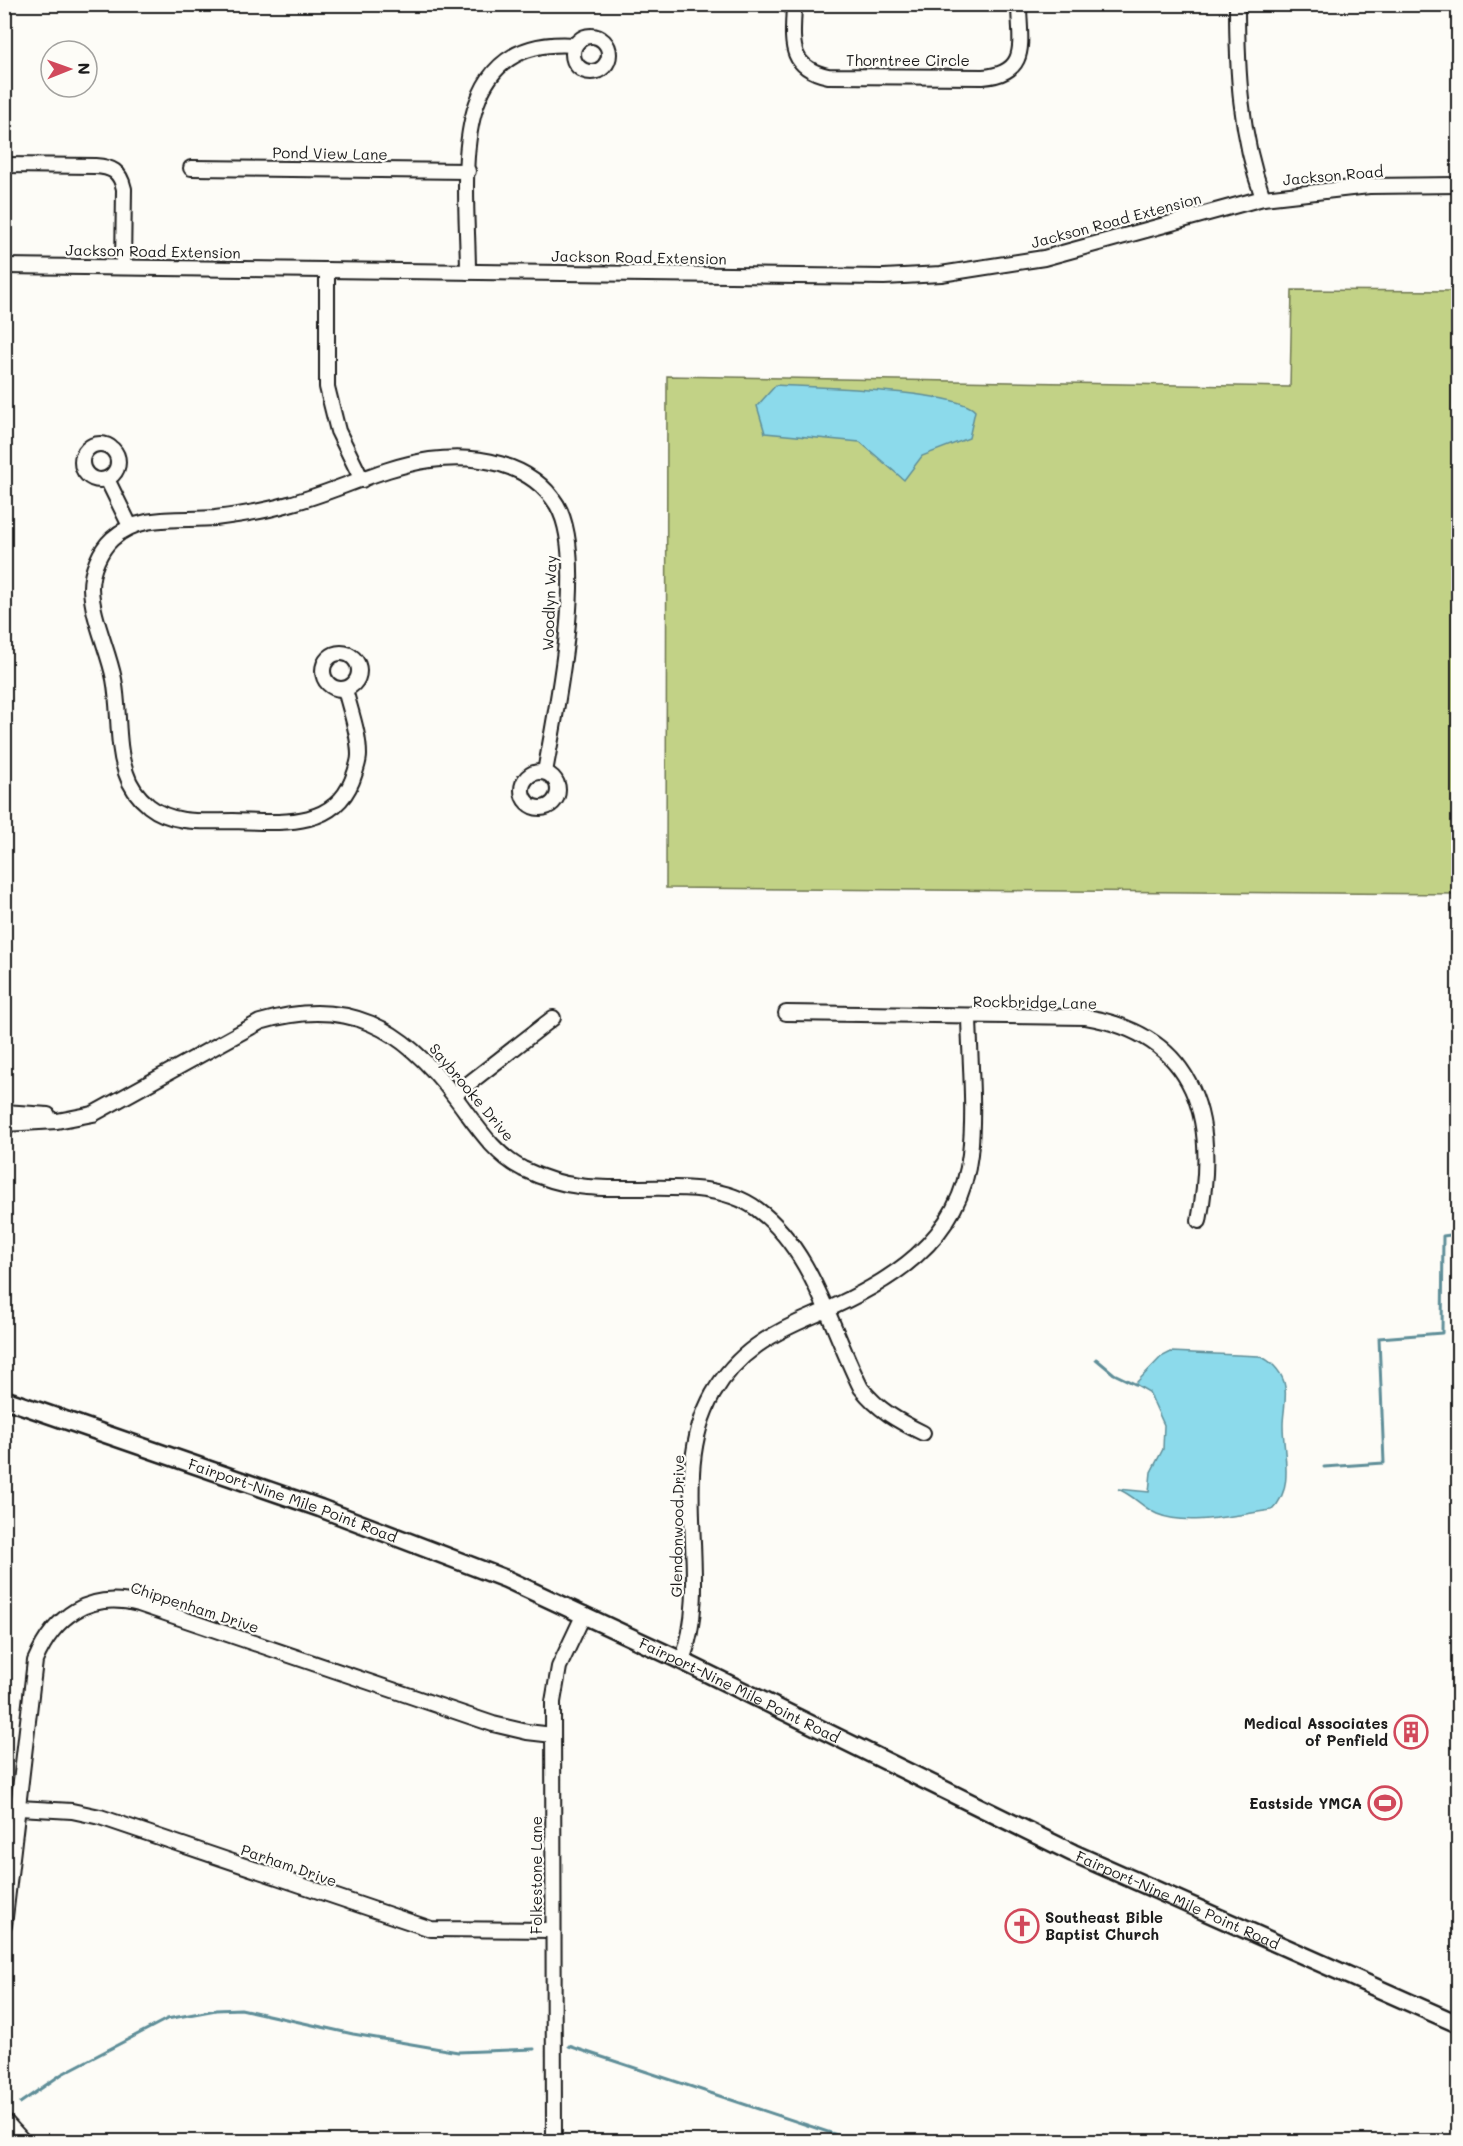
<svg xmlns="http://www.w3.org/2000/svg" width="1463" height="2146" font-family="Mali,sans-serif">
	<rect width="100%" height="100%" fill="#fdfcf7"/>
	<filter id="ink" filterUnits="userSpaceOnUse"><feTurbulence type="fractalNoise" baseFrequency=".0167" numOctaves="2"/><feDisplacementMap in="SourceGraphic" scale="12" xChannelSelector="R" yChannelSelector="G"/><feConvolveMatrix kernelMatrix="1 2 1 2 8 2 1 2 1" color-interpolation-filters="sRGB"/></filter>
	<g filter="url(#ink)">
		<!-- green -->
		<polygon fill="#c2d286" stroke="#6f7751" stroke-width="1.5" points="1292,290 1458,291 1458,894 666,888 667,376 1290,387"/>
		<!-- water -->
		<g fill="#8cdaeb" stroke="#5f8e98" stroke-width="1.5">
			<path d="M776,385C810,387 957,390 975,411L969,438L922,456L904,480L860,442L765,433L757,406Z"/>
			<path d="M1171,1352L1259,1356C1270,1360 1280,1370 1284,1382C1288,1395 1283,1411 1283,1425C1283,1453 1295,1488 1272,1510C1239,1514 1188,1527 1157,1514C1142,1507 1133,1495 1118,1489L1149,1492L1151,1472L1163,1449L1164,1425L1149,1392L1135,1384L1161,1357Z"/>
		</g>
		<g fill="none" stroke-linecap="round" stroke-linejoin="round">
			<!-- stream -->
			<g stroke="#5f8e98" stroke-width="3">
				<polyline points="1096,1359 1114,1374 1135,1384"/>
				<polyline points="1324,1467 1384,1463 1379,1338 1442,1333 1443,1236 1458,1234"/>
				<polyline points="569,2046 858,2142"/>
				<polyline points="20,2103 62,2074 167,2019 216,2010 241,2009 353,2034 458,2052 534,2049"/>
			</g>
			<!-- minor casing -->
			<g stroke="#1c1c1c" stroke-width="18">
				<g id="minor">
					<path d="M794,4C793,40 786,67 828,76L983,77C1031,73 1019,41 1019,4"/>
					<path d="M1237,4C1237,71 1240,134 1263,198"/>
					<circle cx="591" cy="54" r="18"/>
					<path d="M4,165L95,166C112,167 120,171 124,189L123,267"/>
					<polyline points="191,168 468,171"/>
					<polyline points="4,266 884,277 941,274 1044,258 1263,198 1369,186 1458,185"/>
					<polyline points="327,270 327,387 338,431 362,480"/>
					<path d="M468,272C468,185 442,35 575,45"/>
					<circle cx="100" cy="462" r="18"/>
					<polyline points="107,479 130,526"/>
					<circle cx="341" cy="671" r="18"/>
					<path d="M345,689C350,710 359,733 359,755C359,763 355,773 352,781C332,830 277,822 233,821C205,821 173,825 149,806C138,797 130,786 126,773C116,744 120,710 114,679C108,649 92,618 91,588C91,571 100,550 112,539C140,513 181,521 215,518C240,515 265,511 289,504C336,492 381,467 430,460C475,454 531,462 557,505C588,558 556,711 545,772"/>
					<circle cx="540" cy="790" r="18"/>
					<path d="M786,1013L1086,1017C1199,1036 1218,1122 1199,1221"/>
					<polyline points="454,1095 553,1018"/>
					<polyline points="4,1112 48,1115"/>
					<path d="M4,1124L57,1121L93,1114L260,1022C347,996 403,1027 455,1097C475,1123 493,1154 523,1169C540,1177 561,1184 579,1186C634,1194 712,1175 757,1209C812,1249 831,1329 861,1388C878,1410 898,1421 923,1433"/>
					<path d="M682,1661C714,1576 667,1476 713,1394C737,1352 772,1333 815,1315C888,1284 961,1241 970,1154C975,1109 970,1062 969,1017"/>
					<polyline points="19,1808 72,1811 100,1817 431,1929 552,1930"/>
					<path d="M4,1926L35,1661C54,1616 89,1591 139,1604L493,1724L527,1732L553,1735"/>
					<polyline points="4,2120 24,2142"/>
					<polyline points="554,2142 553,1702 559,1667 584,1614"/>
				</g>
			</g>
			<!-- major casing -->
			<g stroke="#1c1c1c" stroke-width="21">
				<g id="major">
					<path id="s1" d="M4,1399L320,1508L506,1579L682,1661L1073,1853L1458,2024"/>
				</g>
			</g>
			<!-- minor -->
			<use href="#minor" stroke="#fdfcf7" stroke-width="14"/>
			<!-- major -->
			<use href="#major" stroke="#fdfcf7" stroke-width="16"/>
		</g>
	</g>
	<!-- icons -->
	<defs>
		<g id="building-ring" transform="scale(1.725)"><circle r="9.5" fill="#fdfcf7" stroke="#d1495b" stroke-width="1.5"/><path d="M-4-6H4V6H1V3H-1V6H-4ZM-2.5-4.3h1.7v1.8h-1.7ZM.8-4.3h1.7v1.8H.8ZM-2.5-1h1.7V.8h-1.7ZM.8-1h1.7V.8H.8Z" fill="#d1495b"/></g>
		<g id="stadium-ring" transform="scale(1.725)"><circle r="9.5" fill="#fdfcf7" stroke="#d1495b" stroke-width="1.5"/><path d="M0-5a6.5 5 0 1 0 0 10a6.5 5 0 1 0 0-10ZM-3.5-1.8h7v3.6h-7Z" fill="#d1495b"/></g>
		<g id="church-ring" transform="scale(1.725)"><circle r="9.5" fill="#fdfcf7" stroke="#d1495b" stroke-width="1.5"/><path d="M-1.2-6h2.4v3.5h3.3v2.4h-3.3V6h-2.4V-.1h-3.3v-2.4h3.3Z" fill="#d1495b"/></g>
	</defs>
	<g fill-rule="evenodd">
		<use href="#building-ring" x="1411" y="1732"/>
		<use href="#stadium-ring" x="1385" y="1803"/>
		<use href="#church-ring" x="1022" y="1926"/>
	</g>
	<g text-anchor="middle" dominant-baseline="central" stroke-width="4.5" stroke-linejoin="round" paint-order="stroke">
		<!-- street labels -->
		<g font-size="15" fill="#1c1c1c" stroke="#fdfcf7">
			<text x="908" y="60">Thorntree Circle</text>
			<text transform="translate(330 153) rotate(1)">Pond View Lane</text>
			<text transform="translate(1333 175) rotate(-5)">Jackson Road</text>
			<text transform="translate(1116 220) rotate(-15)">Jackson Road Extension</text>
			<text transform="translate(153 251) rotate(1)">Jackson Road Extension</text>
			<text transform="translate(639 257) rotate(1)">Jackson Road Extension</text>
			<text transform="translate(549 603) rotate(-88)">Woodlyn Way</text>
			<text transform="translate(1035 1002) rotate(1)">Rockbridge Lane</text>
			<text transform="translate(472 1092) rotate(50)">Saybrooke Drive</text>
			<text stroke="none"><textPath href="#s1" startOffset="306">Fairport-Nine Mile Point Road</textPath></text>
			<text transform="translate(677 1526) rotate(-89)">Glendonwood Drive</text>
			<text transform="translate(195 1607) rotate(18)">Chippenham Drive</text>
			<text stroke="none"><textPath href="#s1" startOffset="792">Fairport-Nine Mile Point Road</textPath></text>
			<text transform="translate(289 1865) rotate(19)">Parham Drive</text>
			<text transform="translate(536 1875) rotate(-90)">Folkestone Lane</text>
			<text stroke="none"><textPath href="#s1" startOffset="1278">Fairport-Nine Mile Point Road</textPath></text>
		</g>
		<!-- poi labels -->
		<g font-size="15" font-weight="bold" fill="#1c1c1c" stroke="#fdfcf7" text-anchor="end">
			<text x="1388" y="1723">Medical Associates<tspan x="1388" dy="17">of Penfield</tspan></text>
			<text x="1362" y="1803">Eastside YMCA</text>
			<text x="1045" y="1917" text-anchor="start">Southeast Bible<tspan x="1045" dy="17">Baptist Church</tspan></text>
		</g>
	</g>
	<!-- margin -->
	<rect width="1463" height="2146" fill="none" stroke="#fdfcf7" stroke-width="24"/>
	<rect x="12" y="12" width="1439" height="2122" fill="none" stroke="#1c1c1c" stroke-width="2" filter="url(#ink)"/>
	<!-- north arrow -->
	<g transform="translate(69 69) rotate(89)"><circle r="28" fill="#fdfcf7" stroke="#a3a29f" stroke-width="1.5"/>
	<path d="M0-4.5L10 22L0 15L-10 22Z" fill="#d1495b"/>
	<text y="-9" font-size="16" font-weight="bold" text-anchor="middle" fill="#1c1c1c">N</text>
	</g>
</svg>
